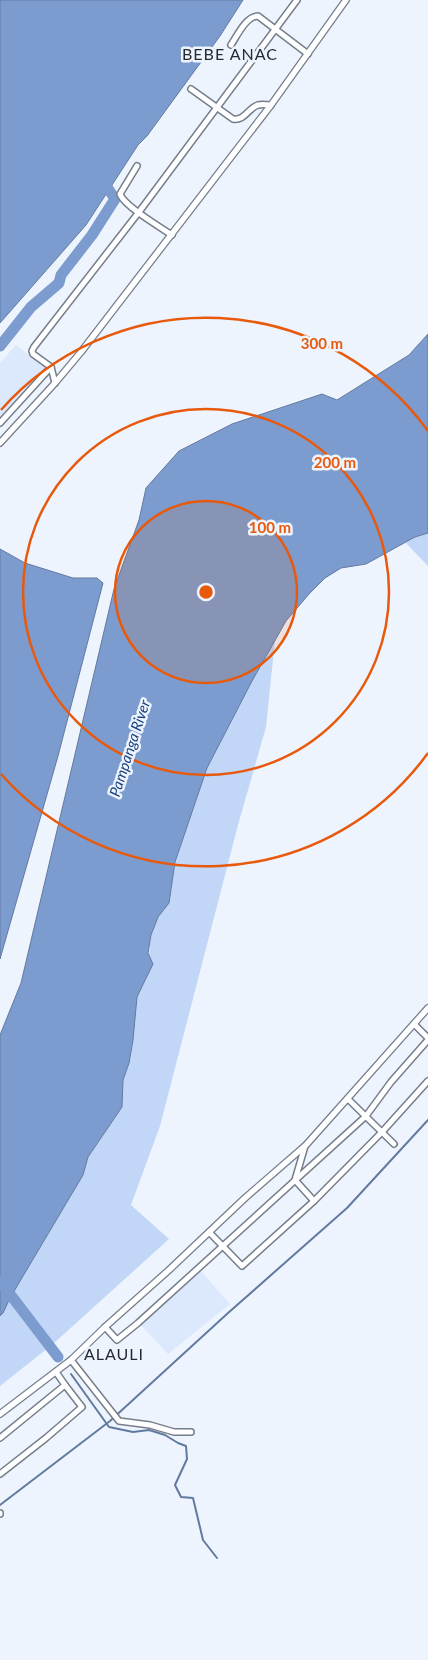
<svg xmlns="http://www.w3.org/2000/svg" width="428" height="1660" font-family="Lato,sans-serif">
	<rect width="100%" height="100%" fill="#edf4fe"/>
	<!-- built -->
	<g fill="#dce9fd">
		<polygon points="16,345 46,368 0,419 0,363"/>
		<polygon points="200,1270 230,1304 168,1354 140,1324"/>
	</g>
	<!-- green -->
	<g fill="#c2d7f8">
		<polygon points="428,533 428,566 406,543 415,537"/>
		<polygon points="275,640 266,727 238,825 160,1126 131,1205 169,1239 53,1344 0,1386 0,1316 3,1312 10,1298 83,1175 88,1157 122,1107 123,1080 129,1063 133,1040 137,997 147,978 151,934 158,917 169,903 175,862 207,768 252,681"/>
	</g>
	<!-- water -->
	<g fill="#7c9ccf" stroke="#627a9f">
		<polygon points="0,0 243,0 220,36 147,136 138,145 86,225 0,323"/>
		<polygon points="428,334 428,533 415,537 366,564 341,568 325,578 309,594 286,621 252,681 207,768 175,862 169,903 158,917 151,935 148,953 153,964 137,997 133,1040 129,1063 123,1080 122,1107 88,1157 83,1175 10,1298 3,1313 0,1316 0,1035 21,983 114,589 139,520 146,488 179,451 232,424 322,394 337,400 409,355"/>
		<polygon points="0,549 25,563 73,578 97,578 103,583 58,756 0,959"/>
	</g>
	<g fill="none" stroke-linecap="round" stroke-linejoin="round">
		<!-- stream -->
		<g stroke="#627a9f" stroke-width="2">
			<polyline points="71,1374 109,1427 133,1432 149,1430 165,1435 178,1443 186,1446 187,1459 175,1485 181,1497 193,1498 203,1540 217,1558"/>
			<polyline points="0,1505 110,1421 228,1313 347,1208 428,1120"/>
		</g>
		<!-- river -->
		<g stroke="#7c9ccf" stroke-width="11">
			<polyline points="0,346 31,307 59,283 61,275 92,235 115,199 101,178"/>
			<polyline points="0,1281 58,1357"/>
		</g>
		<!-- minor casing -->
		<g stroke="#767e8a" stroke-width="8">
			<g id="minor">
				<path d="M231,45C237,36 246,16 258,16L308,54"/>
				<path d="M191,89L233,119C245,121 248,108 258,105C262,104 267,105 271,105"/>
				<path d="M137,166L120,194C124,206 160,227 172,235"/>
				<polyline points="55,383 51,367 33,354 32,351 34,347 139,212 297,0"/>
				<polyline points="0,423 51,367"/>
				<polyline points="414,1024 428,1038"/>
				<polyline points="348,1099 394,1144"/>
				<polyline points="305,1146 295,1180 314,1201"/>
				<polyline points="209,1232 242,1266 314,1201 382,1132 428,1081"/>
				<polyline points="105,1327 117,1340 138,1323 366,1116 391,1082 428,1040"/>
				<polyline points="71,1360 119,1421 150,1425 174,1432 191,1432"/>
				<polyline points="0,1438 65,1385 56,1372"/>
				<polyline points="0,1474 46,1438 82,1407 65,1385"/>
				<polyline points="0,1513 0,1514"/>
			</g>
		</g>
		<!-- tertiary casing -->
		<g stroke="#767e8a" stroke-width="8">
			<g id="tertiary">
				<polyline points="0,443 55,383 81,352 271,105 346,0"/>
				<polyline points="0,1414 71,1360 105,1327 169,1270 245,1198 306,1145 428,1008"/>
			</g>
		</g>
		<!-- minor -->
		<use href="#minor" stroke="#fff" stroke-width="5"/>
		<!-- tertiary -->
		<use href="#tertiary" stroke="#fff" stroke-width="5.5"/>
	</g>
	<!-- distance rings -->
	<circle cx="206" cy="592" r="91" fill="#e8590c" fill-opacity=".12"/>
	<g fill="none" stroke="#e8590c" stroke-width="2.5">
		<circle cx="206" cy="592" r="91"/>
		<circle cx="206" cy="592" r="183"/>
		<path d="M428 753A274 274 0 0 1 1 774M1 410A274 274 0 0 1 428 431"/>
	</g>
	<g text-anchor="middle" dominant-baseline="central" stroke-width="5" stroke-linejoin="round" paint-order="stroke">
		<!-- water labels -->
		<g font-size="15" font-style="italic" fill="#1a417f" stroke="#edf4fe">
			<text transform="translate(129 748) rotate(-72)">Pampanga River</text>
		</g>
		<!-- quarter labels -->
		<g font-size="16" letter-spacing="1" fill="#272a2f" stroke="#edf4fe">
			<text x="230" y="53">BEBE ANAC</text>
			<text x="114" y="1353">ALAULI</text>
		</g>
	</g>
	<circle cx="206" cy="592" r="8" fill="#e8590c" stroke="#edf4fe" stroke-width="2.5"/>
	<g font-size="15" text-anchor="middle" font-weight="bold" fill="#e8590c" stroke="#edf4fe" stroke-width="5" stroke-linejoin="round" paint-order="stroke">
		<text x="322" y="349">300 m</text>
		<text x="335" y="468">200 m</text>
		<text x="270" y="533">100 m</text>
	</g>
</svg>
